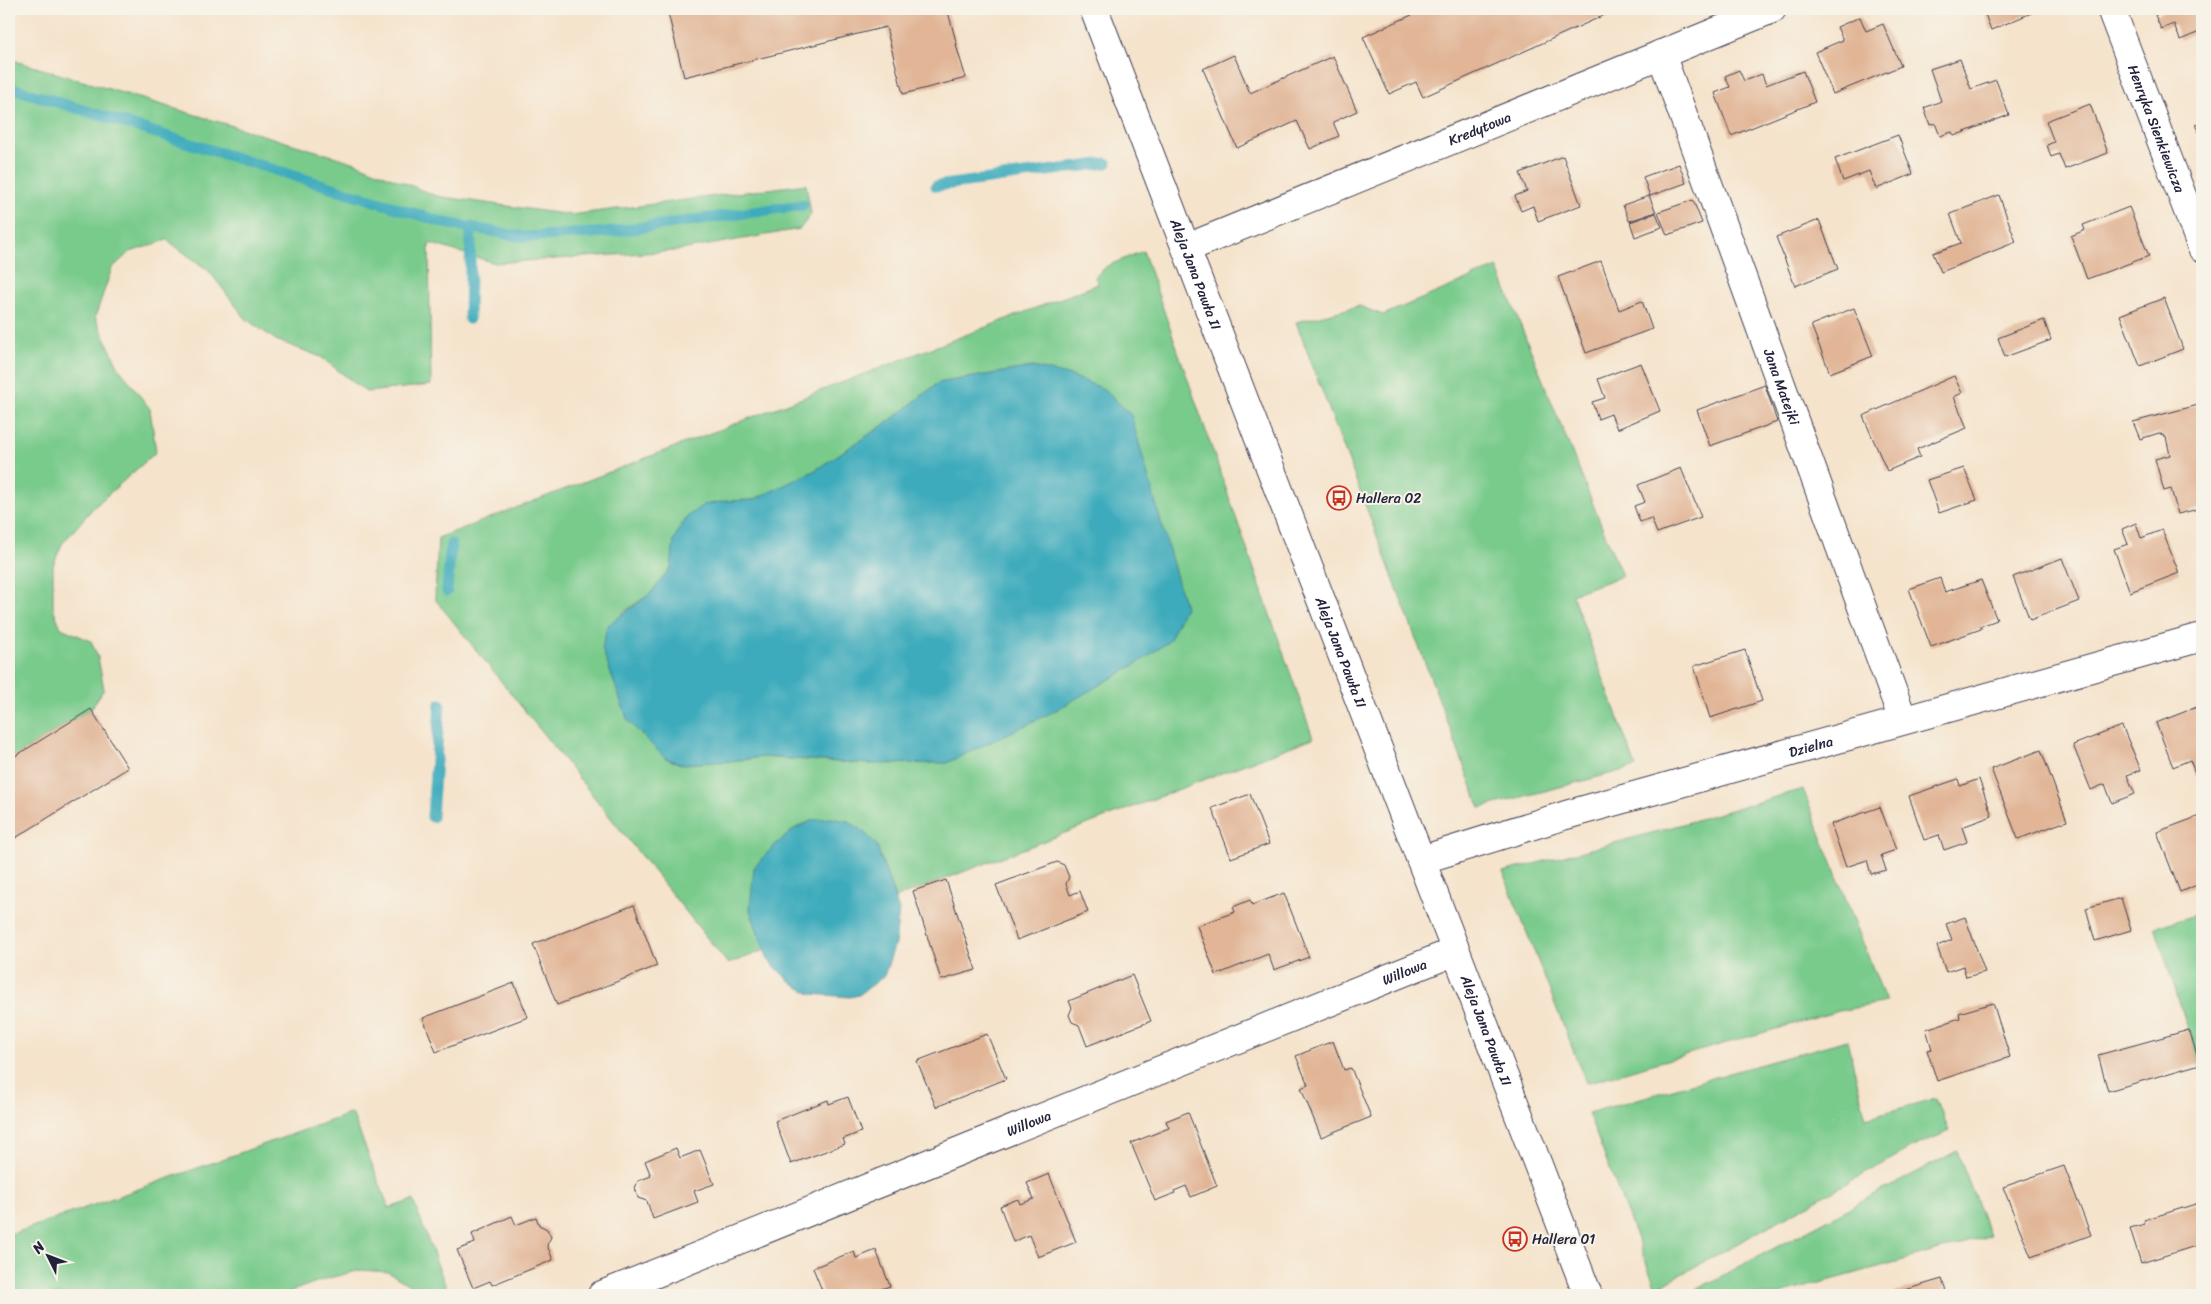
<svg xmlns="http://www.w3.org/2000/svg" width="2211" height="1304" font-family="Sriracha,sans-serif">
	<rect width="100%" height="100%" fill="#f7f3e8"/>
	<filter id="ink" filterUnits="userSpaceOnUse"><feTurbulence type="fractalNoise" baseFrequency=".02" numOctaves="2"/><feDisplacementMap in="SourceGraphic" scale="10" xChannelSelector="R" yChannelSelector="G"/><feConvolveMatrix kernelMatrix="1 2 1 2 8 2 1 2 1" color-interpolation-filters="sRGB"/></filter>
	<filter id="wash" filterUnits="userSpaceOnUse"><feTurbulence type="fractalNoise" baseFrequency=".0096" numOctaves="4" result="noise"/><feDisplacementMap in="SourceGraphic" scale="20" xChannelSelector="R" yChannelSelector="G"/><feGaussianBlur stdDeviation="1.12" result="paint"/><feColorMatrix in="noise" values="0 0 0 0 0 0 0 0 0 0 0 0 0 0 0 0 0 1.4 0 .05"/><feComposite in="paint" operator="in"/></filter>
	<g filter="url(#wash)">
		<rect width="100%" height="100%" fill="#f5e3cb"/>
		<!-- green -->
		<g fill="#79cb8c" stroke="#4e7664" fill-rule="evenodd">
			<polygon points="9,59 356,163 436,196 571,215 806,184 811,214 800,229 674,251 495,263 429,243 431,385 366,392 321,357 276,340 246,319 209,271 167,240 130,252 112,268 95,317 119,368 150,409 156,452 93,508 62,544 53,565 53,608 61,628 91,641 98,658 104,689 91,709 9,760"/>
			<path d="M1143,251L1313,738L895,898L876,844L813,820L794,829L773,847L750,910L765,950L728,964L435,599L438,538L1098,284L1095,277L1107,266ZM1033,367L871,764L762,757L732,761L681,764L665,758L652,744L622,613L650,594L726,501L753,500L814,471L891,420L938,383Z"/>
			<polygon points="1497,267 1622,576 1572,594 1636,767 1480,808 1296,322 1359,306 1383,315"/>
			<polygon points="1803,789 1886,1002 1839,1011 1586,1083 1503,872 1648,834"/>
			<polygon points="2202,913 2202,1072 2155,927"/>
			<polygon points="1847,1040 1866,1118 1936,1098 1949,1131 1913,1147 1656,1288 1588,1113"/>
			<polygon points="352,1113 389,1208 413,1200 449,1295 426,1295 388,1272 361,1270 325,1279 281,1295 9,1295 9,1227 12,1234"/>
			<polygon points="1957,1151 1990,1236 1777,1295 1686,1295"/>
		</g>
		<!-- water -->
		<g fill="#3eabbc" stroke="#30667c">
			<polygon points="1033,367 1072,376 1104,389 1131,415 1185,607 1169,641 1140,662 1049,714 947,763 871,764 762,757 732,761 681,764 665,758 628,721 602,649 607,626 650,594 671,568 674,540 679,529 688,516 703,505 726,501 753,500 814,471 891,420 938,383"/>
			<polygon points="831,818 848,821 862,830 876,844 899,910 895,944 884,976 859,995 850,997 811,994 794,985 768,960 750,910 754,867 773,847 794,829 813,820"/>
		</g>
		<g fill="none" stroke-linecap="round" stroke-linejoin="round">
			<!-- stream -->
			<g stroke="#3eabbc" stroke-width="11">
				<polyline points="9,87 445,223 524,237 609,232 803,205"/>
				<polyline points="936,186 1107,163"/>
				<polyline points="469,319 471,227"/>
				<polyline points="447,591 451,544"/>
				<polyline points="432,817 440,704"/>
			</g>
		</g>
		<g id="blocks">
			<!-- building -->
			<g fill="#e1b596">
				<polygon points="667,9 948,9 948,12 957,45 956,45 966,78 903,94 886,27 684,77"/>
				<polygon points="1425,9 1618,9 1423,97 1416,82 1389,94 1363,37"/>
				<polygon points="1983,9 2041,9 1991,30"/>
				<polygon points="2168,9 2202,9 2202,31 2180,40 2174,24 2161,29 2155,15"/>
				<polygon points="1860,17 1866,31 1883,24 1901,66 1833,94 1815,52 1843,40 1837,27"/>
				<polygon points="1234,55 1250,93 1333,56 1357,111 1333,122 1339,136 1310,149 1297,121 1237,148 1203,69"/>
				<polygon points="1960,59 1971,89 1996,80 2009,115 1954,136 1952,132 1940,136 1935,123 1930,125 1924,108 1941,101 1930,69"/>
				<polygon points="1739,70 1744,81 1762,74 1766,85 1803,71 1815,102 1731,136 1715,93 1730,87 1725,76"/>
				<polygon points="2090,104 2108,153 2065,169 2059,154 2051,157 2047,145 2054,142 2046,121"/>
				<polygon points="2202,122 2202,138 2201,139 2195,124"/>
				<polygon points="1898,135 1913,174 1876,189 1869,171 1843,181 1835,159"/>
				<polygon points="1563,156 1581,205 1538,221 1533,206 1521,211 1515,196 1527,191 1520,173"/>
				<polygon points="1679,164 1686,183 1650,196 1643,177"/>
				<polygon points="1999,195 2016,242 1941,272 1933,253 1961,243 1950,214"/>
				<polygon points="1649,196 1656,212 1629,221 1623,205"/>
				<polygon points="1693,200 1702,223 1667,235 1658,212"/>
				<polygon points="2129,207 2149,256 2087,279 2071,236 2085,230 2083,225"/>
				<polygon points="1656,213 1662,227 1635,237 1630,222"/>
				<polygon points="1819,220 1838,269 1795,286 1776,237"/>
				<polygon points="1601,261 1619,310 1642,301 1652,329 1586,353 1558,277"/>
				<polygon points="2164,298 2183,349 2140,366 2120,315"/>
				<polygon points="1854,308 1873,356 1830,373 1811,325"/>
				<polygon points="2044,320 2051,340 2005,357 1998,338"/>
				<polygon points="1641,363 1660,411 1617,429 1611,414 1598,419 1592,402 1605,398 1598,379"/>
				<polygon points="1954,376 1962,393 1954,397 1967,428 1917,449 1920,457 1887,471 1863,416"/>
				<polygon points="1765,385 1777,422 1710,446 1697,410"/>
				<polygon points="2202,404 2202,508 2178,514 2171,489 2164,491 2155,459 2170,455 2166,437 2159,433 2140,439 2133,422"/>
				<polygon points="1681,468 1701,517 1657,533 1651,518 1640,522 1634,506 1645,502 1638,485"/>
				<polygon points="1964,468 1977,500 1939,513 1927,480"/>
				<polygon points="2136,523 2141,538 2162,530 2179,573 2130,592 2114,549 2128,544 2122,529"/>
				<polygon points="2062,558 2079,601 2030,620 2013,577"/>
				<polygon points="1940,578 1945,592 1981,580 1997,620 1981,626 1981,629 1931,647 1909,589"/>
				<polygon points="1745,650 1762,701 1710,718 1694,666"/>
				<polygon points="2202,705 2202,776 2197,778 2190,760 2173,767 2156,723"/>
				<polygon points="91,709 128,768 9,842 9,760"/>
				<polygon points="2122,726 2141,770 2127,775 2135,794 2112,803 2105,784 2091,790 2073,745"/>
				<polygon points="2041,750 2067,821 2018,839 1991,769"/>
				<polygon points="1958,779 1960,786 1979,779 1992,816 1962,827 1967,842 1944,850 1939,835 1924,840 1909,796"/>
				<polygon points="1250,794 1269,844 1231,858 1212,808"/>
				<polygon points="1880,807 1896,850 1881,855 1886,870 1871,874 1867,860 1846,867 1831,824"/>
				<polygon points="2202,815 2202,892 2200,893 2197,885 2180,892 2157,832"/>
				<polygon points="1057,862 1064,865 1069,877 1066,884 1070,895 1080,891 1088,912 1017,940 996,885"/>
				<polygon points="946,880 976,970 941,980 913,891"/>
				<polygon points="1284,893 1309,957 1274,970 1268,954 1216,975 1197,926 1235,912 1233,907 1250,900 1252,905"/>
				<polygon points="2121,898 2131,930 2095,941 2086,908"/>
				<polygon points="634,905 657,966 557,1005 533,944"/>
				<polygon points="1965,917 1985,972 1966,977 1963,966 1946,972 1937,946 1952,940 1946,924"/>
				<polygon points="1132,975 1151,1021 1087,1046 1079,1025 1072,1022 1069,1015 1072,1008 1069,1001"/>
				<polygon points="514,983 528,1017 436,1052 423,1018"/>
				<polygon points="1993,1003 2010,1057 1937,1081 1927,1050 1932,1049 1926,1029 1960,1018 1959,1013"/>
				<polygon points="2189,1030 2200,1064 2108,1091 2098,1055"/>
				<polygon points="987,1034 1006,1079 936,1107 917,1061"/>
				<polygon points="1333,1041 1344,1070 1351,1068 1371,1117 1321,1137 1301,1088 1308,1085 1296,1056"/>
				<polygon points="848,1097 861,1132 843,1139 845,1144 791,1164 775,1121 828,1100 829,1104"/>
				<polygon points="1188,1112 1217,1186 1191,1197 1186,1186 1174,1191 1175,1193 1155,1201 1131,1143 1169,1128 1166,1121"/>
				<polygon points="676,1148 680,1158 700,1150 714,1184 694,1191 698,1202 653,1219 647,1201 638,1198 635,1188 638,1181 651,1176 645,1161"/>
				<polygon points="2064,1166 2091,1235 2031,1257 2003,1187"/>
				<polygon points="1049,1174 1076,1242 1038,1257 1029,1235 1013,1242 1000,1206 1018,1199 1020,1204 1034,1199 1027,1183"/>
				<polygon points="2202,1202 2202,1244 2141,1263 2130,1228 2145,1224 2144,1220"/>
				<polygon points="512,1216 516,1225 536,1217 539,1225 547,1229 551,1237 547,1245 553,1260 492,1285 490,1281 473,1288 457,1250 475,1243 472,1234"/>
				<polygon points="876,1250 890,1286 870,1293 871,1295 824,1295 813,1268 854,1251 856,1258"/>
				<polygon points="1942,1279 1947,1295 1888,1295"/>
			</g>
		</g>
	</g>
	<g filter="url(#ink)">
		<use href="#blocks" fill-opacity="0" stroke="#423f51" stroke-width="1"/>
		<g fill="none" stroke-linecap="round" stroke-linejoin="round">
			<!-- street casing -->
			<g stroke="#423f51" stroke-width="30">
				<g id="street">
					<path id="s1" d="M2111,9L2202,248"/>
					<path id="s2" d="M1661,54L1903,720"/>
					<path id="s3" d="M1187,248L1772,9"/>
					<path id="s4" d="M1421,860L1566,815L2202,637"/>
					<path id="s5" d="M602,1295L1456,951"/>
				</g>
			</g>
			<!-- secondary casing -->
			<g stroke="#423f51" stroke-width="30">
				<g id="secondary">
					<path id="s6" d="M1094,9L1588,1295"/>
				</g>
			</g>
			<!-- street -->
			<use href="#street" stroke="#fff" stroke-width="28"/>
			<!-- secondary -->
			<use href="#secondary" stroke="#fff" stroke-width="28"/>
		</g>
	</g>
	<!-- icons -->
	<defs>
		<g id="bus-ring" transform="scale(1.25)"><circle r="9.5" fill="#f7f3e8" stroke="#c8321e" stroke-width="1.5"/><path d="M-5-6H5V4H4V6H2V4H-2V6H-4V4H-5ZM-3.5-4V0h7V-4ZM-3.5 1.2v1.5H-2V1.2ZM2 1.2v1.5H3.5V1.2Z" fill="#c8321e"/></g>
	</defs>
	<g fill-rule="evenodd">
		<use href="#bus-ring" x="1339" y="498"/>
		<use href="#bus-ring" x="1515" y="1239"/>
	</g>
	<g text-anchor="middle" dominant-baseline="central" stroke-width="4" stroke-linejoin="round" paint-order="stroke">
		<!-- street labels -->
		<g font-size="14" fill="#22223b" stroke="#f7f3e8">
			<text stroke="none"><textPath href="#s3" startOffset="316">Kredytowa</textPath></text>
			<text stroke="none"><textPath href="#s1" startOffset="128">Henryka Sienkiewicza</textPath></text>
			<text stroke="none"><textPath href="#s6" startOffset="284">Aleja Jana Pawła II</textPath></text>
			<text stroke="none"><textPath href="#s2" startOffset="354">Jana Matejki</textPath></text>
			<text stroke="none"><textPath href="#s6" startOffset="689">Aleja Jana Pawła II</textPath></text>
			<text stroke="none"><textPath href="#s4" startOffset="406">Dzielna</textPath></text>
			<text stroke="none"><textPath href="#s5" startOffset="865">Willowa</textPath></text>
			<text stroke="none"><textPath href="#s6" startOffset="1094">Aleja Jana Pawła II</textPath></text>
			<text stroke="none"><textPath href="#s5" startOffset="460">Willowa</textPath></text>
		</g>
		<!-- poi labels -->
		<g font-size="14" fill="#22223b" stroke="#f7f3e8" text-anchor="start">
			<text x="1356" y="498">Hallera 02</text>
			<text x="1532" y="1239">Hallera 01</text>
		</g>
	</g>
	<!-- margin -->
	<rect width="2211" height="1304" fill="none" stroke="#f7f3e8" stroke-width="30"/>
	<!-- north arrow -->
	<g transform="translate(48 1256) rotate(312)" stroke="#f7f3e8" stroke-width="4" paint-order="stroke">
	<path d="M0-4L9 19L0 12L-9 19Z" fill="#22223b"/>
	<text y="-8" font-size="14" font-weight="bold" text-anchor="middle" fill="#22223b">N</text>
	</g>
</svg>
